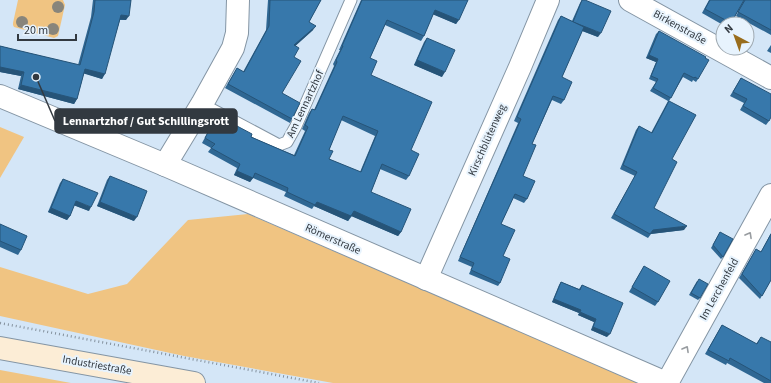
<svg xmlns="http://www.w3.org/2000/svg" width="771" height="383" font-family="'Source Sans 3',sans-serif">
	<rect width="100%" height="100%" fill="#d4e6f7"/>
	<!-- green -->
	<g fill="#f0c482">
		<polygon points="18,0 63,0 65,5 58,36 54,38 14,27 13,25 13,23"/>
		<polygon points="0,127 24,137 0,178"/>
		<polygon points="248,214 639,383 333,383 184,356 0,316 0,267 88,294 127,284 188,220"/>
		<polygon points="0,370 71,383 0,383"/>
	</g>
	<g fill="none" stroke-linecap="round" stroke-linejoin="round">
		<!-- service casing -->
		<g stroke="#8495a4" stroke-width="13">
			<polyline id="service" points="202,104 279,145 287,142 296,126 351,0"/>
		</g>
		<!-- minor casing -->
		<g stroke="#8495a4" stroke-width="24">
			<g id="minor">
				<polyline points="630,0 771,78"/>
				<polyline points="0,96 165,165 666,383"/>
				<polyline points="165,165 202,104 233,48 237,33 238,0"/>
				<polyline points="426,279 520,67 548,0"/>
				<polyline points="667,383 771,195"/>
			</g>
		</g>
		<!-- secondary casing -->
		<g stroke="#8495a4" stroke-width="24">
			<polyline id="secondary" points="0,348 194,383"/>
		</g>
		<!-- path -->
		<polyline stroke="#85929e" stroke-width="2.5" stroke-dasharray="1 3" stroke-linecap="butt" points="0,323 319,383"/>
		<!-- service -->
		<use href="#service" stroke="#fff" stroke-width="11"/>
		<!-- minor -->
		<use href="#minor" stroke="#fff" stroke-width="22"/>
		<!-- secondary -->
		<use href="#secondary" stroke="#fcedd6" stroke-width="22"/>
	</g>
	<!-- trees -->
	<g fill="#88857b">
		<circle cx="58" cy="7" r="6"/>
		<circle cx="22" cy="22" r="6"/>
		<circle cx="53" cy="29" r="6"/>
	</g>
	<!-- wall -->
	<g fill="#2f6793" fill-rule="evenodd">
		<polygon points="93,0 131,0 126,20 120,20 102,79 84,73 77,99 74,104 18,89 21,76 0,72 0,46 78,65 91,17"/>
		<polygon points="268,0 321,0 309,22 313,30 295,46 294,57 282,93 292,119 290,123 225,88 237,68 243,72 266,30"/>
		<path d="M361,0H468L456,24L433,14L424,36L421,41L385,25L370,58L371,75L411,150L409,176L406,180L380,169L371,192L401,232L398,236L352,216L348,221L314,206L312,209L284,196L286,192L253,178L250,182L234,175L237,168L208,152L211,148L202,143L216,117L251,137L294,155L305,131L302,129L309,113L312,109L314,110L334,66L333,64L340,50H339ZM341,120L375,136L360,172L329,159V150Z"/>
		<polygon points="582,0 598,37 582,31 562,77 564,100 561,104 552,100 532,144 523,176 527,199 524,203 513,198 501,224 503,256 500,283 498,286 469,274 472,267 458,261 518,123 514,121 558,20 561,16 572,21 580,3"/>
		<polygon points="709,0 744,0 731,24 723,24 723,25 702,13"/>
		<polygon points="744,0 771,0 771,35 736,16"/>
		<polygon points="659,31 698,79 696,82 693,80 692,82 683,77 669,101 672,159 654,208 684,230 651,234 648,238 611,218 635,176 620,169 636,130 639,126 651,133 668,101 650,91 656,82 649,79 656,62 646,58 656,34"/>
		<polygon points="427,38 442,77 414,65 424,42"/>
		<polygon points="771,45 771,53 767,51"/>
		<polygon points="741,78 769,121 766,125 740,110 744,103 730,96"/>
		<polygon points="110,176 134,221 97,206 107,180"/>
		<polygon points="63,179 89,211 74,205 70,216 67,220 48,212 60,183"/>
		<polygon points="0,224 21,250 18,255 0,247"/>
		<polygon points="720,232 723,257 721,259 711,248"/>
		<polygon points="771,233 771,280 760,299 739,278 756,249 761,252"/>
		<polygon points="644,266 658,302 655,306 629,292"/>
		<polygon points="697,281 700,298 698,300 689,295"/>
		<polygon points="561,282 579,289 582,285 607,337 591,330 594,322 578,315 579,313 552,302 559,285"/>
		<polygon points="722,325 756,344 761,337 771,353 771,383 764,383 727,363 726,365 705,354"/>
	</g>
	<!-- shaded-wall -->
	<g fill="#265478">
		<polygon points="435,10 459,20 456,24 432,14"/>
		<polygon points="121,15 129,16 126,20 118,19"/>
		<polygon points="573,22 601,33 598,37 570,26"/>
		<polygon points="316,26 313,30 292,49 294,45"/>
		<polygon points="649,55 658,59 656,62 646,58"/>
		<polygon points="417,60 445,72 442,77 414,65"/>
		<polygon points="0,67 24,72 21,76 0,72"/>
		<polygon points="85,69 105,74 102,79 82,73"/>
		<polygon points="21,85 77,99 74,104 18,89"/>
		<polygon points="237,171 253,178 250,182 234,175"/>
		<polygon points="76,201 91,207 89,211 73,205"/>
		<polygon points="100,202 137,217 134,221 97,206"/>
		<polygon points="317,202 351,216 348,221 314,206"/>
		<polygon points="51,208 70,216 67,220 48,212"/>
		<polygon points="354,211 401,232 398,236 351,216"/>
		<polygon points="687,226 684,230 650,234 653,230"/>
		<polygon points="554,299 581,310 579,313 552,302"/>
		<polygon points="580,312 596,319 594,322 578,315"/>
		<polygon points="593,327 610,334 607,337 591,330"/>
	</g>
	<!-- building -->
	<g fill="#3778ab" stroke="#265478" fill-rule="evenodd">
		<polygon points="95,0 131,0 129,16 121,15 105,74 85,69 77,99 21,85 24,72 0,67 0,46 29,53 80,65 94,12"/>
		<polygon points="270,0 321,0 309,22 316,26 294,45 299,48 294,57 301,61 282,93 300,103 292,119 228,84 237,68 244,72 269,26"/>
		<path d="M362,0H468L459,20L435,10L424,36L387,20L370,58L377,61L371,75L432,102L411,150L419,154L409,176L382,164L371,192L411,209L401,232L354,211L351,216L317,202L315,205L287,192L288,188L255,173L253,178L237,171L240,164L211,148L215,144L205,138L216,117L236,128L237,126L252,134L251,137L295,156L308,127L305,125L312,109L315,110L337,62L336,60L343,46H342ZM343,116L378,131L361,172L329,159L333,151L329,150Z"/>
		<polygon points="582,0 585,0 611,11 601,33 573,22"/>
		<polygon points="710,0 744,0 731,23 705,9"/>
		<polygon points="745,0 771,0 771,30 738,12"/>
		<polygon points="561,16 584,27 562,77 572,82 564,100 553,96 532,144 536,145 523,176 535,181 527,199 515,194 501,224 515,230 503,256 510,259 500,283 471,270 474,263 460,257 521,119 517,117"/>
		<polygon points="659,31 706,57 705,58 709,60 698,79 695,77 694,78 684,73 671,98 653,88 658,79 651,76 658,59 649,55"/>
		<polygon points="427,38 455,50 445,72 417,60"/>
		<polygon points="741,78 771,94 771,117 769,121 743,106 747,99 733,92"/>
		<polygon points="669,101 696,115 672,159 677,162 654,208 687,226 653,230 650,234 614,214 637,172 623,165 639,126 652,133"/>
		<polygon points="110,176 147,191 137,217 100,202"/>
		<polygon points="63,179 98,193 91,207 76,201 70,216 51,208"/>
		<polygon points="0,224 27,236 21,250 0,241"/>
		<polygon points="720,232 733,239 723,257 713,245"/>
		<polygon points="771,234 771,280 762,296 742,274 756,249 761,252"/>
		<polygon points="644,266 670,281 658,302 632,287"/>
		<polygon points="699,279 708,284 700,298 691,293"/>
		<polygon points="561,282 580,290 582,285 623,303 610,334 593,327 596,319 580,312 581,310 554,299"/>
		<polygon points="722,325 757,344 761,337 771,342 771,381 730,358 729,361 708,350"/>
	</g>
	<!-- one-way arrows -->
	<defs><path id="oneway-chevron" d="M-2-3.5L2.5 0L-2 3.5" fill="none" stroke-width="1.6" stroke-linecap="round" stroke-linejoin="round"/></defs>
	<g stroke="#989ca0">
		<use href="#oneway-chevron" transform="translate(749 235) rotate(-61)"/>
		<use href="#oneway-chevron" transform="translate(686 349) rotate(-61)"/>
	</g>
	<g text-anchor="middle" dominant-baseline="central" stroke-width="4" stroke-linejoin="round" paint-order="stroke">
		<!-- street labels -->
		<g font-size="11" fill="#323940" stroke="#e7f3fd">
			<text transform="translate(680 27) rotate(29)">Birkenstraße</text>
			<text transform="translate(305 104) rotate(-65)">Am Lennartzhof</text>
			<text transform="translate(487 140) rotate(-66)">Kirschblütenweg</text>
			<text transform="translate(333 239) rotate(24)">Römerstraße</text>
			<text transform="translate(719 289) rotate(-61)">Im Lerchenfeld</text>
			<text transform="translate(97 365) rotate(10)">Industriestraße</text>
		</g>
	</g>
	<!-- callouts -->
	<path fill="none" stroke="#323940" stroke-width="1.5" d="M36 77L55 121"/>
	<circle fill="#323940" stroke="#e7f3fd" stroke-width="1.5" cx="36" cy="77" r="4"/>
	<rect fill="#323940" stroke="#323940" stroke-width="1.5" x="55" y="109" width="182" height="24" rx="4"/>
	<g font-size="12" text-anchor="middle" font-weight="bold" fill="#fff">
		<text x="146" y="125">Lennartzhof / Gut Schillingsrott</text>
	</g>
	<!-- north arrow -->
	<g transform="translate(735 36) rotate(319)"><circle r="19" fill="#e7f3fd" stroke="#9fa9b1"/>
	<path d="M0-3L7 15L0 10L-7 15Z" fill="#996d1c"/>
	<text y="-6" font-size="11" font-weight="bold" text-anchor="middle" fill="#323940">N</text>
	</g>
	<!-- scale -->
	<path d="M18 34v6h58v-6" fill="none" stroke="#323940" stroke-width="2"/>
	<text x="24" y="34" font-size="12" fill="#323940" stroke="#e7f3fd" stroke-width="3" paint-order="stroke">20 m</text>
</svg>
